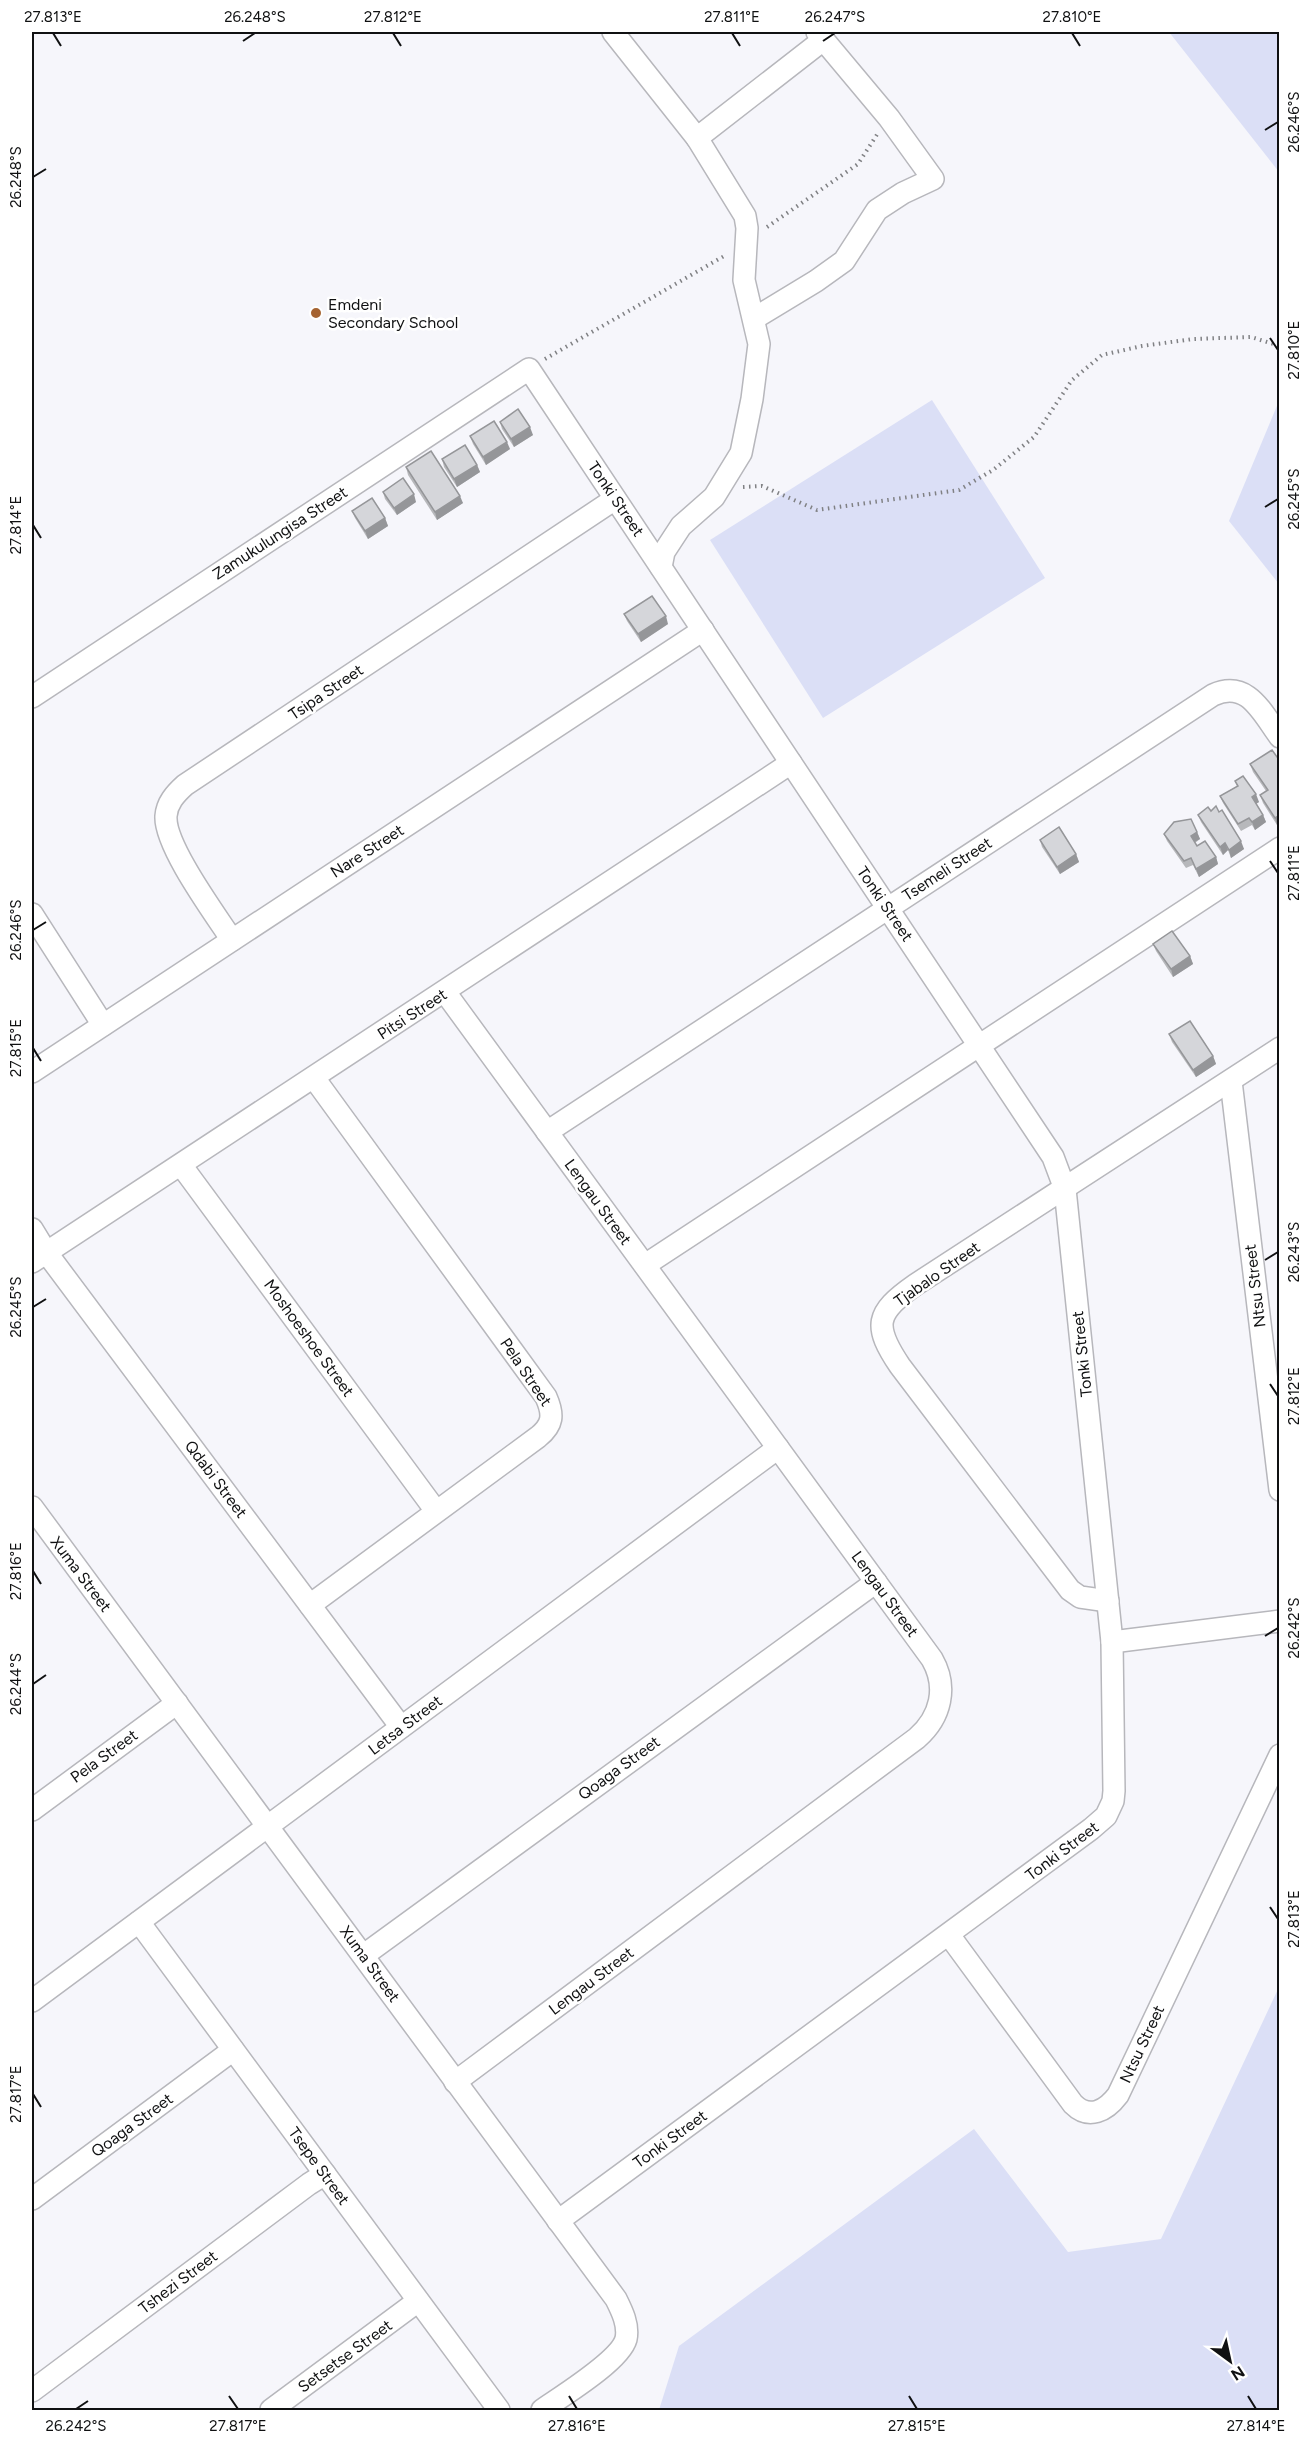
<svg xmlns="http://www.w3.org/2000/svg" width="1311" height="2442" font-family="Figtree,sans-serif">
	<rect width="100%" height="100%" fill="#f6f6fb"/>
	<!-- green -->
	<g fill="#dbdff6">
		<polygon points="1169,32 1279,32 1279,172"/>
		<polygon points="932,400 1045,578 823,718 710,540"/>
		<polygon points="1279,401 1279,584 1229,521"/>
		<polygon points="1279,1987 1279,2410 659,2410 679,2346 974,2129 1068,2252 1161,2239"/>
	</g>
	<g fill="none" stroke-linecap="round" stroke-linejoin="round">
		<!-- minor casing -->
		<g stroke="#b7b7bc" stroke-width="24">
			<g id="minor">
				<polyline points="613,32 697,138 823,40"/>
				<polyline points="755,318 816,281 844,261 877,210 903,193 933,179 889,118 817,32"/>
				<polyline points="661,567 664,552 681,526 714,497 741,453 752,399 759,344 744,280 747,228 745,216 697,138"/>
				<polyline points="32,697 529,369 1053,1157 1065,1189 1112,1642 1114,1791 1113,1801 1106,1816 1091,1829 558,2221"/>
				<polyline points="32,914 103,1025"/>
				<path d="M232,940C215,914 164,845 166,816C167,803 175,794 185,785L615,499"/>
				<path d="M445,992L932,1659C948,1687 941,1717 917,1738L455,2082"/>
				<polyline points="32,1072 703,630"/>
				<polyline points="1231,1081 1280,1490"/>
				<path d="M547,1132L1213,695C1248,679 1262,713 1280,737"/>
				<polyline points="181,1165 436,1511"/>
				<polyline points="32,1229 46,1252 401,1727"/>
				<polyline points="32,1262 791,763"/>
				<polyline points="645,1265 1280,848"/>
				<path d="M32,1507L616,2299C622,2311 629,2325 626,2339C620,2361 562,2396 542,2410"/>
				<path d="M1108,1601L1080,1597L1070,1590L900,1366C873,1326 875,1313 915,1285L1280,1048"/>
				<path d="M310,1605L538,1437C553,1425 554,1415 546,1397L314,1078"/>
				<polyline points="1112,1642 1280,1621"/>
				<polyline points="32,1810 177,1703"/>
				<polyline points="139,1922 499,2410"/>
				<path d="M949,1935L1073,2104C1089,2120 1106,2111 1118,2095L1280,1755"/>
				<polyline points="364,1955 876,1582"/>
				<polyline points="32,2001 778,1448"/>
				<polyline points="32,2199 233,2050"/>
				<polyline points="32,2391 309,2184 325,2174"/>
				<polyline points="271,2410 418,2301"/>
			</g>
		</g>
		<!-- path -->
		<g stroke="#808184" stroke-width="4" stroke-dasharray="1.5 4.5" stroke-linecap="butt">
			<polyline points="767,227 858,164 878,133"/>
			<polyline points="545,359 726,255"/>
			<polyline points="743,487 762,486 817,510 959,490 993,470 1034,437 1072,380 1102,355 1142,346 1193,339 1251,337 1280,346"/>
		</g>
		<!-- minor -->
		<use href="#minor" stroke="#fff" stroke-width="21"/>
	</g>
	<!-- wall -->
	<g fill="#b7b8bb">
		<polygon points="500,422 533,435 514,447 502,429"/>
		<polygon points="470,436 510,449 486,465 473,444"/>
		<polygon points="442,459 477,465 480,472 457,487 444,467"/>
		<polygon points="406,467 463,503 437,520 408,475"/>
		<polygon points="383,492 416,502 397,515 385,499"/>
		<polygon points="352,511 385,518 388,526 368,539 355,518"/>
		<polygon points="624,614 668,624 641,642 627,621"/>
		<polygon points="1280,761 1280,824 1277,825 1263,803 1260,795 1266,791 1253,772 1250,764"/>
		<polygon points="1235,781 1259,802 1256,804 1263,815 1266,822 1255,830 1252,825 1241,831 1223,803 1220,796 1237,786"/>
		<polygon points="1219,812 1244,849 1231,858 1228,850 1223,855 1201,822 1198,815"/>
		<polygon points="1197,832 1200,839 1195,843 1197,846 1216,857 1218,864 1199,877 1193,865 1186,868 1167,841 1164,834"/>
		<polygon points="1040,840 1076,854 1079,862 1060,874 1042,847"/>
		<polygon points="1153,944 1190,956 1193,964 1173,977 1156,951"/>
		<polygon points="1169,1034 1213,1056 1216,1064 1196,1077 1172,1042"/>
	</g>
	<!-- shaded-wall -->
	<g fill="#959699">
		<polygon points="530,427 533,435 514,447 511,439"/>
		<polygon points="507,442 510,449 486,465 483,457"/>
		<polygon points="477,465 480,472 457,487 454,479"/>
		<polygon points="414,494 416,502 397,515 394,508"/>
		<polygon points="460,496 463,503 437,520 435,512"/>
		<polygon points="385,518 388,526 368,539 365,531"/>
		<polygon points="666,616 668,624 641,642 638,634"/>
		<polygon points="1256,794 1259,802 1254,805 1252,797"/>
		<polygon points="1263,815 1266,822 1255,830 1252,822"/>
		<polygon points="1280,815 1280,824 1277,825 1275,818"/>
		<polygon points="1197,832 1200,839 1193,843 1191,836"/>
		<polygon points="1241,841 1244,849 1231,858 1229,850"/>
		<polygon points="1225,843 1228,850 1223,855 1220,847"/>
		<polygon points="1076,854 1079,862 1060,874 1057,867"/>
		<polygon points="1216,857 1218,864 1199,877 1196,869"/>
		<polygon points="1190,956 1193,964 1173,977 1171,969"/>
		<polygon points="1213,1056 1216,1064 1196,1077 1193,1070"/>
	</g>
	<!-- building -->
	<g fill="#d5d6da" stroke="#959699" stroke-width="1.5">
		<polygon points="518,409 530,427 511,439 500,422"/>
		<polygon points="494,421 507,442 483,457 470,436"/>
		<polygon points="465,445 477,465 454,479 442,459"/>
		<polygon points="431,451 460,496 435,512 406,467"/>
		<polygon points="403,478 414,494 394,508 383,492"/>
		<polygon points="372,498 385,518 365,531 352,511"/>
		<polygon points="652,596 666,616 638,634 624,614"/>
		<polygon points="1272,750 1280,761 1280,778 1279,778 1280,779 1280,815 1275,818 1260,795 1268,790 1250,764"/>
		<polygon points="1243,776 1256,794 1252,797 1263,815 1252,822 1249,818 1238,824 1220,796 1238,786 1235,781"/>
		<polygon points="1216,806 1219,812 1222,810 1241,841 1229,850 1225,843 1220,847 1198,815 1208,807 1211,811"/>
		<polygon points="1191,819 1197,832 1191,836 1197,846 1205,841 1216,857 1196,869 1191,858 1184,861 1164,834 1174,822"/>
		<polygon points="1059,827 1076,854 1057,867 1040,840"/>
		<polygon points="1172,931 1190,956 1171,969 1153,944"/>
		<polygon points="1190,1021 1213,1056 1193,1070 1169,1034"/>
	</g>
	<!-- ticks -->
	<path fill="none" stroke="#101112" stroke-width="2" d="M53,33L61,46M393,33L401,46M732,33L740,46M1072,33L1080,46M243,41L255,33M823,41L835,33M1265,130L1278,122M33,177L46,169M1270,338L1278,350M1265,507L1278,499M33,525L41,538M1270,861L1278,873M33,930L46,922M33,1048L41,1061M1265,1260L1278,1252M33,1307L46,1299M1270,1384L1278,1396M33,1571L41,1584M1265,1636L1278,1628M33,1684L46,1675M1270,1907L1278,1919M33,2094L41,2107M229,2396L238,2409M569,2396L577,2409M909,2396L917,2409M1248,2396L1256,2409M76,2409L88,2401"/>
	<!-- markers -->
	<circle fill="#a56331" stroke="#fff" stroke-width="2" cx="316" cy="313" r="6"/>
	<g text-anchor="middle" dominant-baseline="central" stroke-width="5" stroke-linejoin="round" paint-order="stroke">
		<!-- poi labels -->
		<g font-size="16" fill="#101112" stroke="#fff" text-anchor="start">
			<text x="328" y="304">Emdeni<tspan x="328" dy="18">Secondary School</tspan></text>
		</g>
		<!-- street labels -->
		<g font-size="16" fill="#101112" stroke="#fff">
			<text transform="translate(616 499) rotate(56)">Tonki Street</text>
			<text transform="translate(280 533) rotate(-33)">Zamukulungisa Street</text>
			<text transform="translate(326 692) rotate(-34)">Tsipa Street</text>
			<text transform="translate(367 851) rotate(-33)">Nare Street</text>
			<text transform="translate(947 869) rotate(-33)">Tsemeli Street</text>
			<text transform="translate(885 904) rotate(56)">Tonki Street</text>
			<text transform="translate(412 1014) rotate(-33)">Pitsi Street</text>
			<text transform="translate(598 1202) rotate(54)">Lengau Street</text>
			<text transform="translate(937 1274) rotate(-35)">Tjabalo Street</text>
			<text transform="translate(1255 1286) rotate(-97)">Ntsu Street</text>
			<text transform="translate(309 1338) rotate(54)">Moshoeshoe Street</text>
			<text transform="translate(1082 1354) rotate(-96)">Tonki Street</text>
			<text transform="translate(526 1372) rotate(56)">Pela Street</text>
			<text transform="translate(216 1479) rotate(53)">Qdabi Street</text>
			<text transform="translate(81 1574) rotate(53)">Xuma Street</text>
			<text transform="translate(885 1594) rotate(54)">Lengau Street</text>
			<text transform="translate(405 1725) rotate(-37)">Letsa Street</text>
			<text transform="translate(104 1756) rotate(-36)">Pela Street</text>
			<text transform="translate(619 1768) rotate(-36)">Qoaga Street</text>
			<text transform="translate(1062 1851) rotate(-37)">Tonki Street</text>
			<text transform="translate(370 1964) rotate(54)">Xuma Street</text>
			<text transform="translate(591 1981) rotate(-37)">Lengau Street</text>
			<text transform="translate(1142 2044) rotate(-65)">Ntsu Street</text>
			<text transform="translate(132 2125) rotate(-36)">Qoaga Street</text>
			<text transform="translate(670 2139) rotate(-36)">Tonki Street</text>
			<text transform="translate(319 2166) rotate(54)">Tsepe Street</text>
			<text transform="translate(178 2282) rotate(-37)">Tshezi Street</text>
			<text transform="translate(345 2356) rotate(-36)">Setsetse Street</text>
		</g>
	</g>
	<!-- border -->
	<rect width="1311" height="2442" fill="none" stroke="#ffffff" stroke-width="66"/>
	<!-- north arrow -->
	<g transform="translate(1230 2361) rotate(147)" stroke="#ffffff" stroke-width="4.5" paint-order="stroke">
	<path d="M0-4.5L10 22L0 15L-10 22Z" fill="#101112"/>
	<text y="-9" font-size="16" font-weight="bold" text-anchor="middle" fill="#101112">N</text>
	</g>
	<rect x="33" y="33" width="1245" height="2376" fill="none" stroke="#101112" stroke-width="2"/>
	<g font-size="15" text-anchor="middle" fill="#101112">
		<text x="53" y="22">27.813°E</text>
		<text x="255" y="22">26.248°S</text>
		<text x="393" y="22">27.812°E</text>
		<text x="732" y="22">27.811°E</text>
		<text x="835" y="22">26.247°S</text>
		<text x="1072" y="22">27.810°E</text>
		<text transform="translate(1294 122) rotate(-90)" y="5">26.246°S</text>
		<text transform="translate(16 177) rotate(-90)" y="5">26.248°S</text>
		<text transform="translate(1294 350) rotate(-90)" y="5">27.810°E</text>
		<text transform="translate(1294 499) rotate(-90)" y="5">26.245°S</text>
		<text transform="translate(16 525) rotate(-90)" y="5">27.814°E</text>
		<text transform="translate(1294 873) rotate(-90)" y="5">27.811°E</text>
		<text transform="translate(16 930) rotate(-90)" y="5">26.246°S</text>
		<text transform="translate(16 1048) rotate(-90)" y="5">27.815°E</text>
		<text transform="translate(1294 1252) rotate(-90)" y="5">26.243°S</text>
		<text transform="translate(16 1307) rotate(-90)" y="5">26.245°S</text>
		<text transform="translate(1294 1396) rotate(-90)" y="5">27.812°E</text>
		<text transform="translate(16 1571) rotate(-90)" y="5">27.816°E</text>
		<text transform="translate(1294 1628) rotate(-90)" y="5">26.242°S</text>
		<text transform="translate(16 1684) rotate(-90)" y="5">26.244°S</text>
		<text transform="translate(1294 1919) rotate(-90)" y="5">27.813°E</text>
		<text transform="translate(16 2094) rotate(-90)" y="5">27.817°E</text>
		<text x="76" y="2431">26.242°S</text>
		<text x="238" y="2431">27.817°E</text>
		<text x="577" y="2431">27.816°E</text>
		<text x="917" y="2431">27.815°E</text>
		<text x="1256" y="2431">27.814°E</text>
	</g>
</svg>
